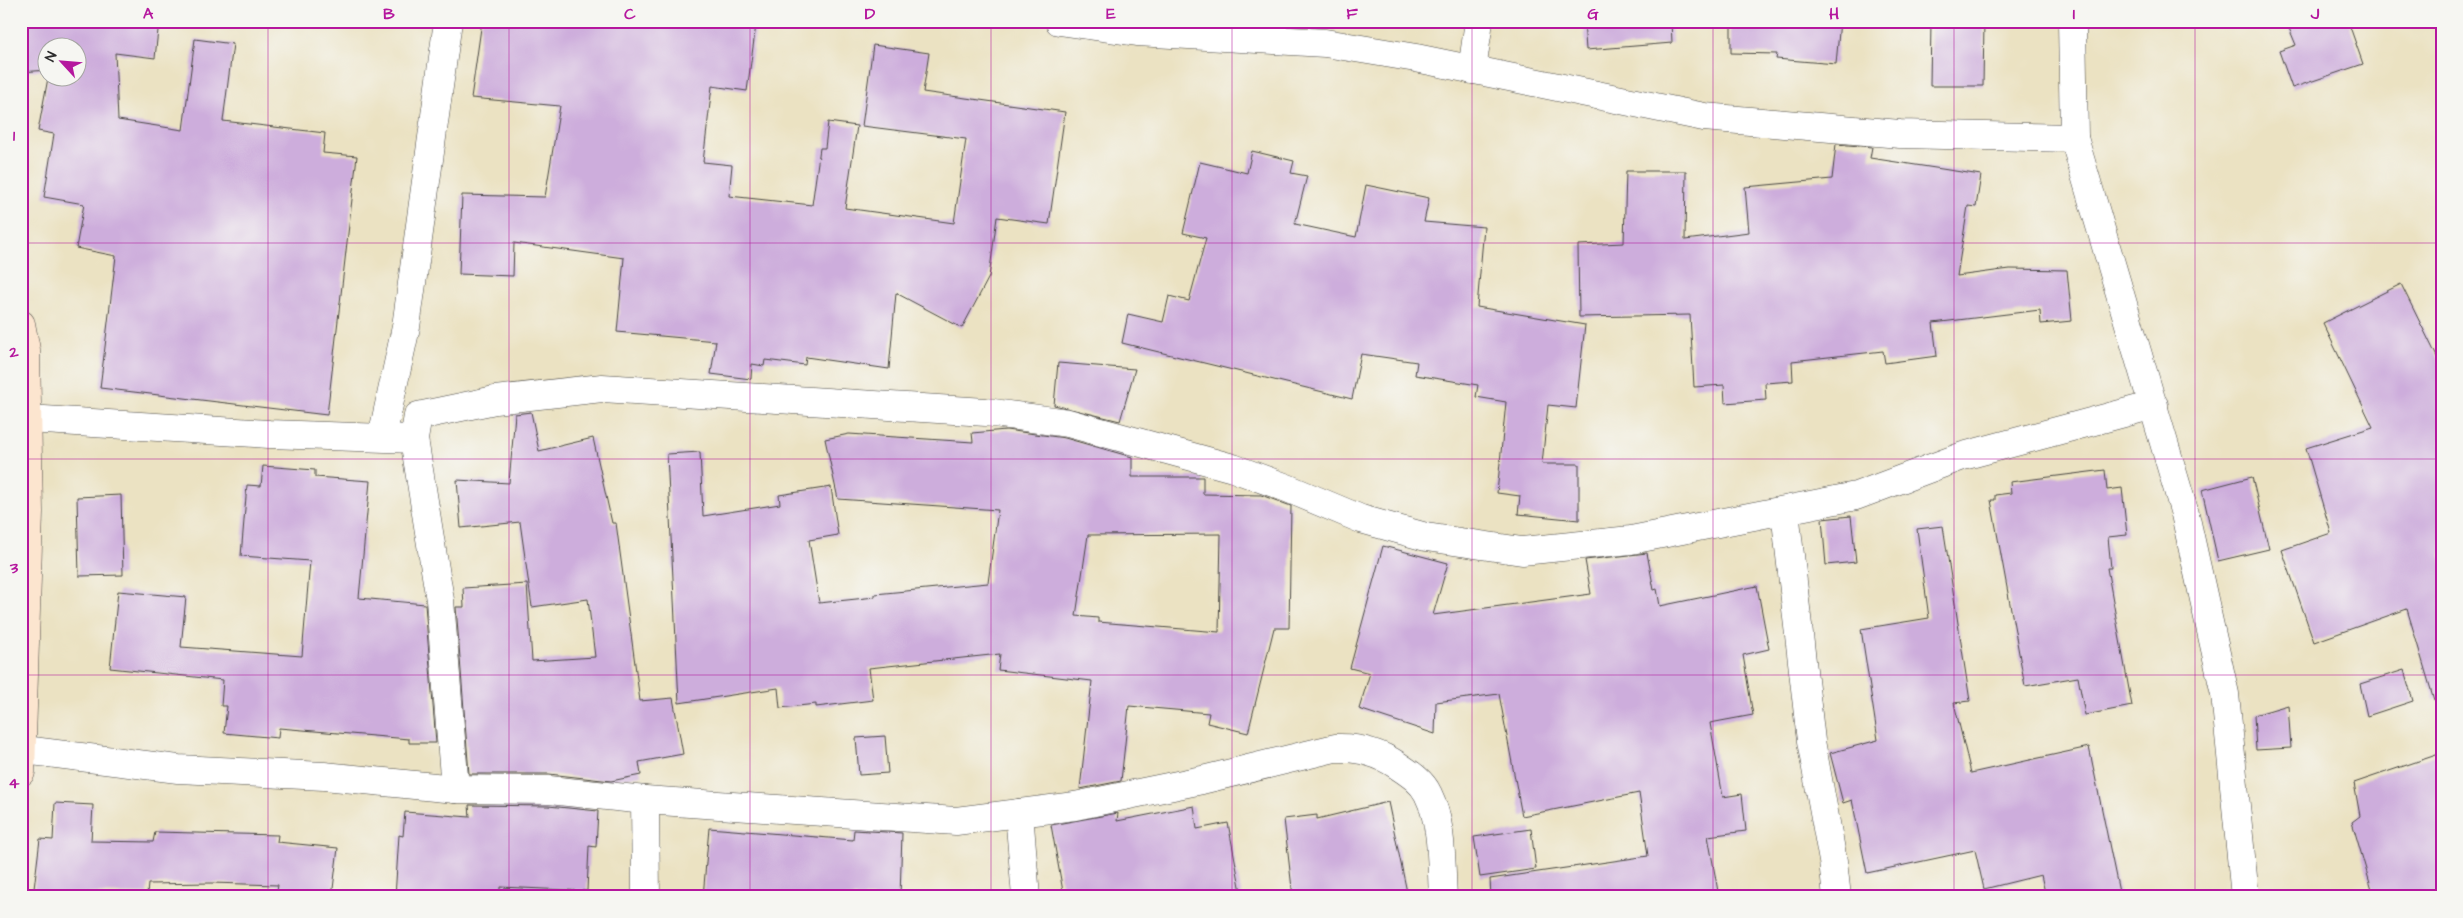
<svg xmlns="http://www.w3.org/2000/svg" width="2463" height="918" font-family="'Architects Daughter',sans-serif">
	<rect width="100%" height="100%" fill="#f6f6f2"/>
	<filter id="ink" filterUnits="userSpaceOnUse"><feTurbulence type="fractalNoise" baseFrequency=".02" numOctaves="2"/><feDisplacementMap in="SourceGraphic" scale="10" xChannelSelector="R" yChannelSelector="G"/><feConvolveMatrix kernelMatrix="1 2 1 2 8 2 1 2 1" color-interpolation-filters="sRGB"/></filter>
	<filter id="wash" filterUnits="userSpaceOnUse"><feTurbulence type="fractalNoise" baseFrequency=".0096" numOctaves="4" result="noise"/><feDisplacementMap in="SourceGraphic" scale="20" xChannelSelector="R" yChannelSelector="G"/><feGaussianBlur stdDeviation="1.12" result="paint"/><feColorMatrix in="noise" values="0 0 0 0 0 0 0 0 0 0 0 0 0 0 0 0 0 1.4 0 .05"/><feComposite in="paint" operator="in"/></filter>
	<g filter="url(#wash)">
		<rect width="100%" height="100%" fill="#ebe2c2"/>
		<g id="blocks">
			<!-- building -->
			<g fill="#cdaddc" fill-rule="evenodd">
				<polygon points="21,21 159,21 155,58 115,53 118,120 183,130 195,39 233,44 223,121 325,133 323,153 357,156 327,415 100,388 116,256 76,248 84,204 44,197 54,134 38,131 48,78 78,78 78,48 48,48 48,70 21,72"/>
				<polygon points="482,21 731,21 756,25 747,91 712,86 703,162 732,165 729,196 812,205 820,148 825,148 828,122 857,126 845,208 954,223 966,139 862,126 873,45 929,53 923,92 1065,112 1049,224 997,217 989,277 962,328 896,293 889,369 806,357 805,365 765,360 764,366 752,364 751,379 711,374 716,341 617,332 624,258 514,243 513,276 459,274 462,195 545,197 560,106 471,98"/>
				<polygon points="1584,21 1671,21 1672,43 1586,50"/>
				<polygon points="1731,21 1840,21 1836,64 1776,59 1777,54 1731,53"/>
				<polygon points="1931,21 1984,21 1983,86 1930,86"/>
				<polygon points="2286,21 2348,21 2363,64 2292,88 2279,51 2296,45"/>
				<polygon points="1836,144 1872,147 1870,158 1981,175 1976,207 1968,206 1957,276 2010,269 2067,270 2072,321 2041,324 2040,310 1933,323 1937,356 1885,363 1883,351 1792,361 1793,381 1765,383 1766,400 1725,403 1724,385 1694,387 1690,315 1579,317 1578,245 1624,243 1626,171 1686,171 1685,240 1749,232 1745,187 1832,179"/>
				<polygon points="1252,151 1294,161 1291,173 1307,176 1295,224 1356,237 1366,185 1429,198 1424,222 1484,227 1477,307 1585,325 1576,408 1548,405 1542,464 1579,464 1579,520 1518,514 1520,496 1497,493 1506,402 1476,397 1478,385 1415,375 1417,362 1361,354 1352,399 1122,343 1128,314 1163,322 1169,296 1189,301 1206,238 1183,233 1200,162 1247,173"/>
				<polygon points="2401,284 2442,367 2442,698 2434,700 2407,609 2314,642 2282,550 2331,533 2306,448 2373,427 2323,323"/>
				<polygon points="1058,363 1135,369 1120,421 1054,405"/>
				<polygon points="531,412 539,451 593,438 612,523 616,523 640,701 673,698 683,754 639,762 641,775 611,781 549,774 469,774 456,607 464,607 463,588 527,584 532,661 595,657 588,599 532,607 520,522 461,528 457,480 509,483 515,414"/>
				<path d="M1006,430L1065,438L1132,457V477H1203V494L1261,495L1291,506L1289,628H1274L1248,733L1207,723L1209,713L1129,706L1121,781L1080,789L1092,681L998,670L1000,654L869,668L873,700L816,707V704L780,708L778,688L679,703L667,454L700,452L703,516L780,504L779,495L831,487L838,535L809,540L819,603L875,597V594L988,583L998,510L838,499L825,439L849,434L973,442L972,433ZM1221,534L1219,632L1098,622V618L1076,616L1088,535Z"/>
				<polygon points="263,466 315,470 315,477 370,481 359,598 425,604 436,743 409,743 409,739 279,728 278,738 224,733 227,706 221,706 223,680 110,668 118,591 186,597 181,647 302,656 310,561 241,556 247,485 261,486"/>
				<polygon points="2105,470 2107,490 2122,488 2127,535 2108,537 2111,568 2107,568 2132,706 2085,715 2078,677 2025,686 1991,500 1995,500 1995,495 2011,493 2010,482"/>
				<polygon points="2252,477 2269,549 2218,561 2202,490"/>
				<polygon points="121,495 123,575 79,576 77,497"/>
				<polygon points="1851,516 1856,562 1826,565 1822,519"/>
				<polygon points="1943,526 1970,701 1954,703 1971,773 2089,747 2120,897 2046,897 2041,875 1984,889 1975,850 1867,873 1852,800 1843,803 1830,753 1878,740 1861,629 1929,618 1917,529"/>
				<polygon points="1383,546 1448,563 1433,615 1591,594 1585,560 1647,553 1654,590 1657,589 1660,606 1757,586 1769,649 1743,655 1753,715 1710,723 1723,797 1742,794 1746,831 1708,836 1719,897 1491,897 1490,879 1648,856 1639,793 1522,816 1499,694 1436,702 1435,734 1359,709 1370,673 1350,668"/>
				<polygon points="2404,670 2413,701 2367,716 2360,684"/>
				<polygon points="2288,705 2291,748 2256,750 2254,715"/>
				<polygon points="885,736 888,773 859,775 856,738"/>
				<polygon points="2442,753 2442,897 2374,897 2352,822 2360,816 2354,783"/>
				<polygon points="1388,802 1408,897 1293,897 1284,819 1317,815 1317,819"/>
				<polygon points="55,803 93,805 91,841 153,842 155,832 278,835 277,842 338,848 332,897 276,897 278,885 211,883 148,884 147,894 72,893 72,897 33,897 40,839 53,840"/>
				<polygon points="469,805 548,806 598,811 596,847 589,846 587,891 500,887 500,897 395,897 399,835 403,836 405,812 470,817"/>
				<polygon points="1194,806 1197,829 1228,823 1242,897 1064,897 1051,825 1118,813 1117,821"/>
				<polygon points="709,828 853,840 854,830 902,833 900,897 703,897"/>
				<polygon points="1531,829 1536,869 1480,877 1474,837"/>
			</g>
		</g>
	</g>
	<g filter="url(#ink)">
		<use href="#blocks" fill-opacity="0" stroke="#484642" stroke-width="1"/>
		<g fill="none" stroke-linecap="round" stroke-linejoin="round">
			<!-- street casing -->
			<g stroke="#484642" stroke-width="29">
				<g id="street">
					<polyline points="1059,21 1137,32 1325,43 1416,58 1704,117 1900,134 2074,138"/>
					<polyline points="2072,21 2074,138 2185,514 2225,694 2245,897"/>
					<polyline points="1472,70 1479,21"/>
					<polyline points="28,419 269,434 414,439 418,416 495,400 602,388 986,412 1068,423 1233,468 1287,488 1361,519 1426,537 1522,551 1631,540 1856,496 1963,456 2154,405"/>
					<polyline points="382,437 406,327 448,21"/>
					<polyline points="414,439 440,600 455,789"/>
					<polyline points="1785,511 1811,741 1833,861 1837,897"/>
					<path d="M24,750L178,769L324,776L455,789L549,790L645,800L956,821L1075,806L1202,780L1335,748C1358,747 1378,752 1397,765C1409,773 1422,781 1428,794C1443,824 1441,864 1443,897"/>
					<polyline points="645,800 646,897"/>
					<polyline points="1019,813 1026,897"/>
				</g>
			</g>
			<!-- secondary casing -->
			<g stroke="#484642" stroke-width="29">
				<polyline id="secondary" points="21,324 26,350 29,512 21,772"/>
			</g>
			<!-- street -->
			<use href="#street" stroke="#fff" stroke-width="28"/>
			<!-- secondary -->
			<use href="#secondary" stroke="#fce5cf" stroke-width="28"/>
		</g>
	</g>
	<!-- grid -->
	<path fill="none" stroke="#b5179e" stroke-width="1" stroke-opacity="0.55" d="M268,21V897M509,21V897M750,21V897M991,21V897M1232,21V897M1472,21V897M1713,21V897M1954,21V897M2195,21V897M21,243H2442M21,459H2442M21,675H2442"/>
	<!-- margin -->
	<rect width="2463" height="918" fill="none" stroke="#f6f6f2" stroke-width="55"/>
	<!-- north arrow -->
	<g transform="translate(62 62) rotate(296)"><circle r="24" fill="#f6f6f2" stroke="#a5a5a2"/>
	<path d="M0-4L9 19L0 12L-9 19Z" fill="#b5179e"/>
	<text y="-8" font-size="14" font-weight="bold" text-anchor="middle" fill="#2b2b2b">N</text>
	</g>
	<rect x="28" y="28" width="2408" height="862" fill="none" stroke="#b5179e" stroke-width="2"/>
	<g font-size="16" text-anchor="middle" font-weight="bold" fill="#b5179e">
		<text x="148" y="19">A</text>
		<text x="389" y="19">B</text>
		<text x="630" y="19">C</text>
		<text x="870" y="19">D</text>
		<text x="1111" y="19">E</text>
		<text x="1352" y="19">F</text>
		<text x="1593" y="19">G</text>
		<text x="1834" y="19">H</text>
		<text x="2074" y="19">I</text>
		<text x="2315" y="19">J</text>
		<text x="14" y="141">1</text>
		<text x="14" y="357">2</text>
		<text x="14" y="573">3</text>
		<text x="14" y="788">4</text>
	</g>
</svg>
